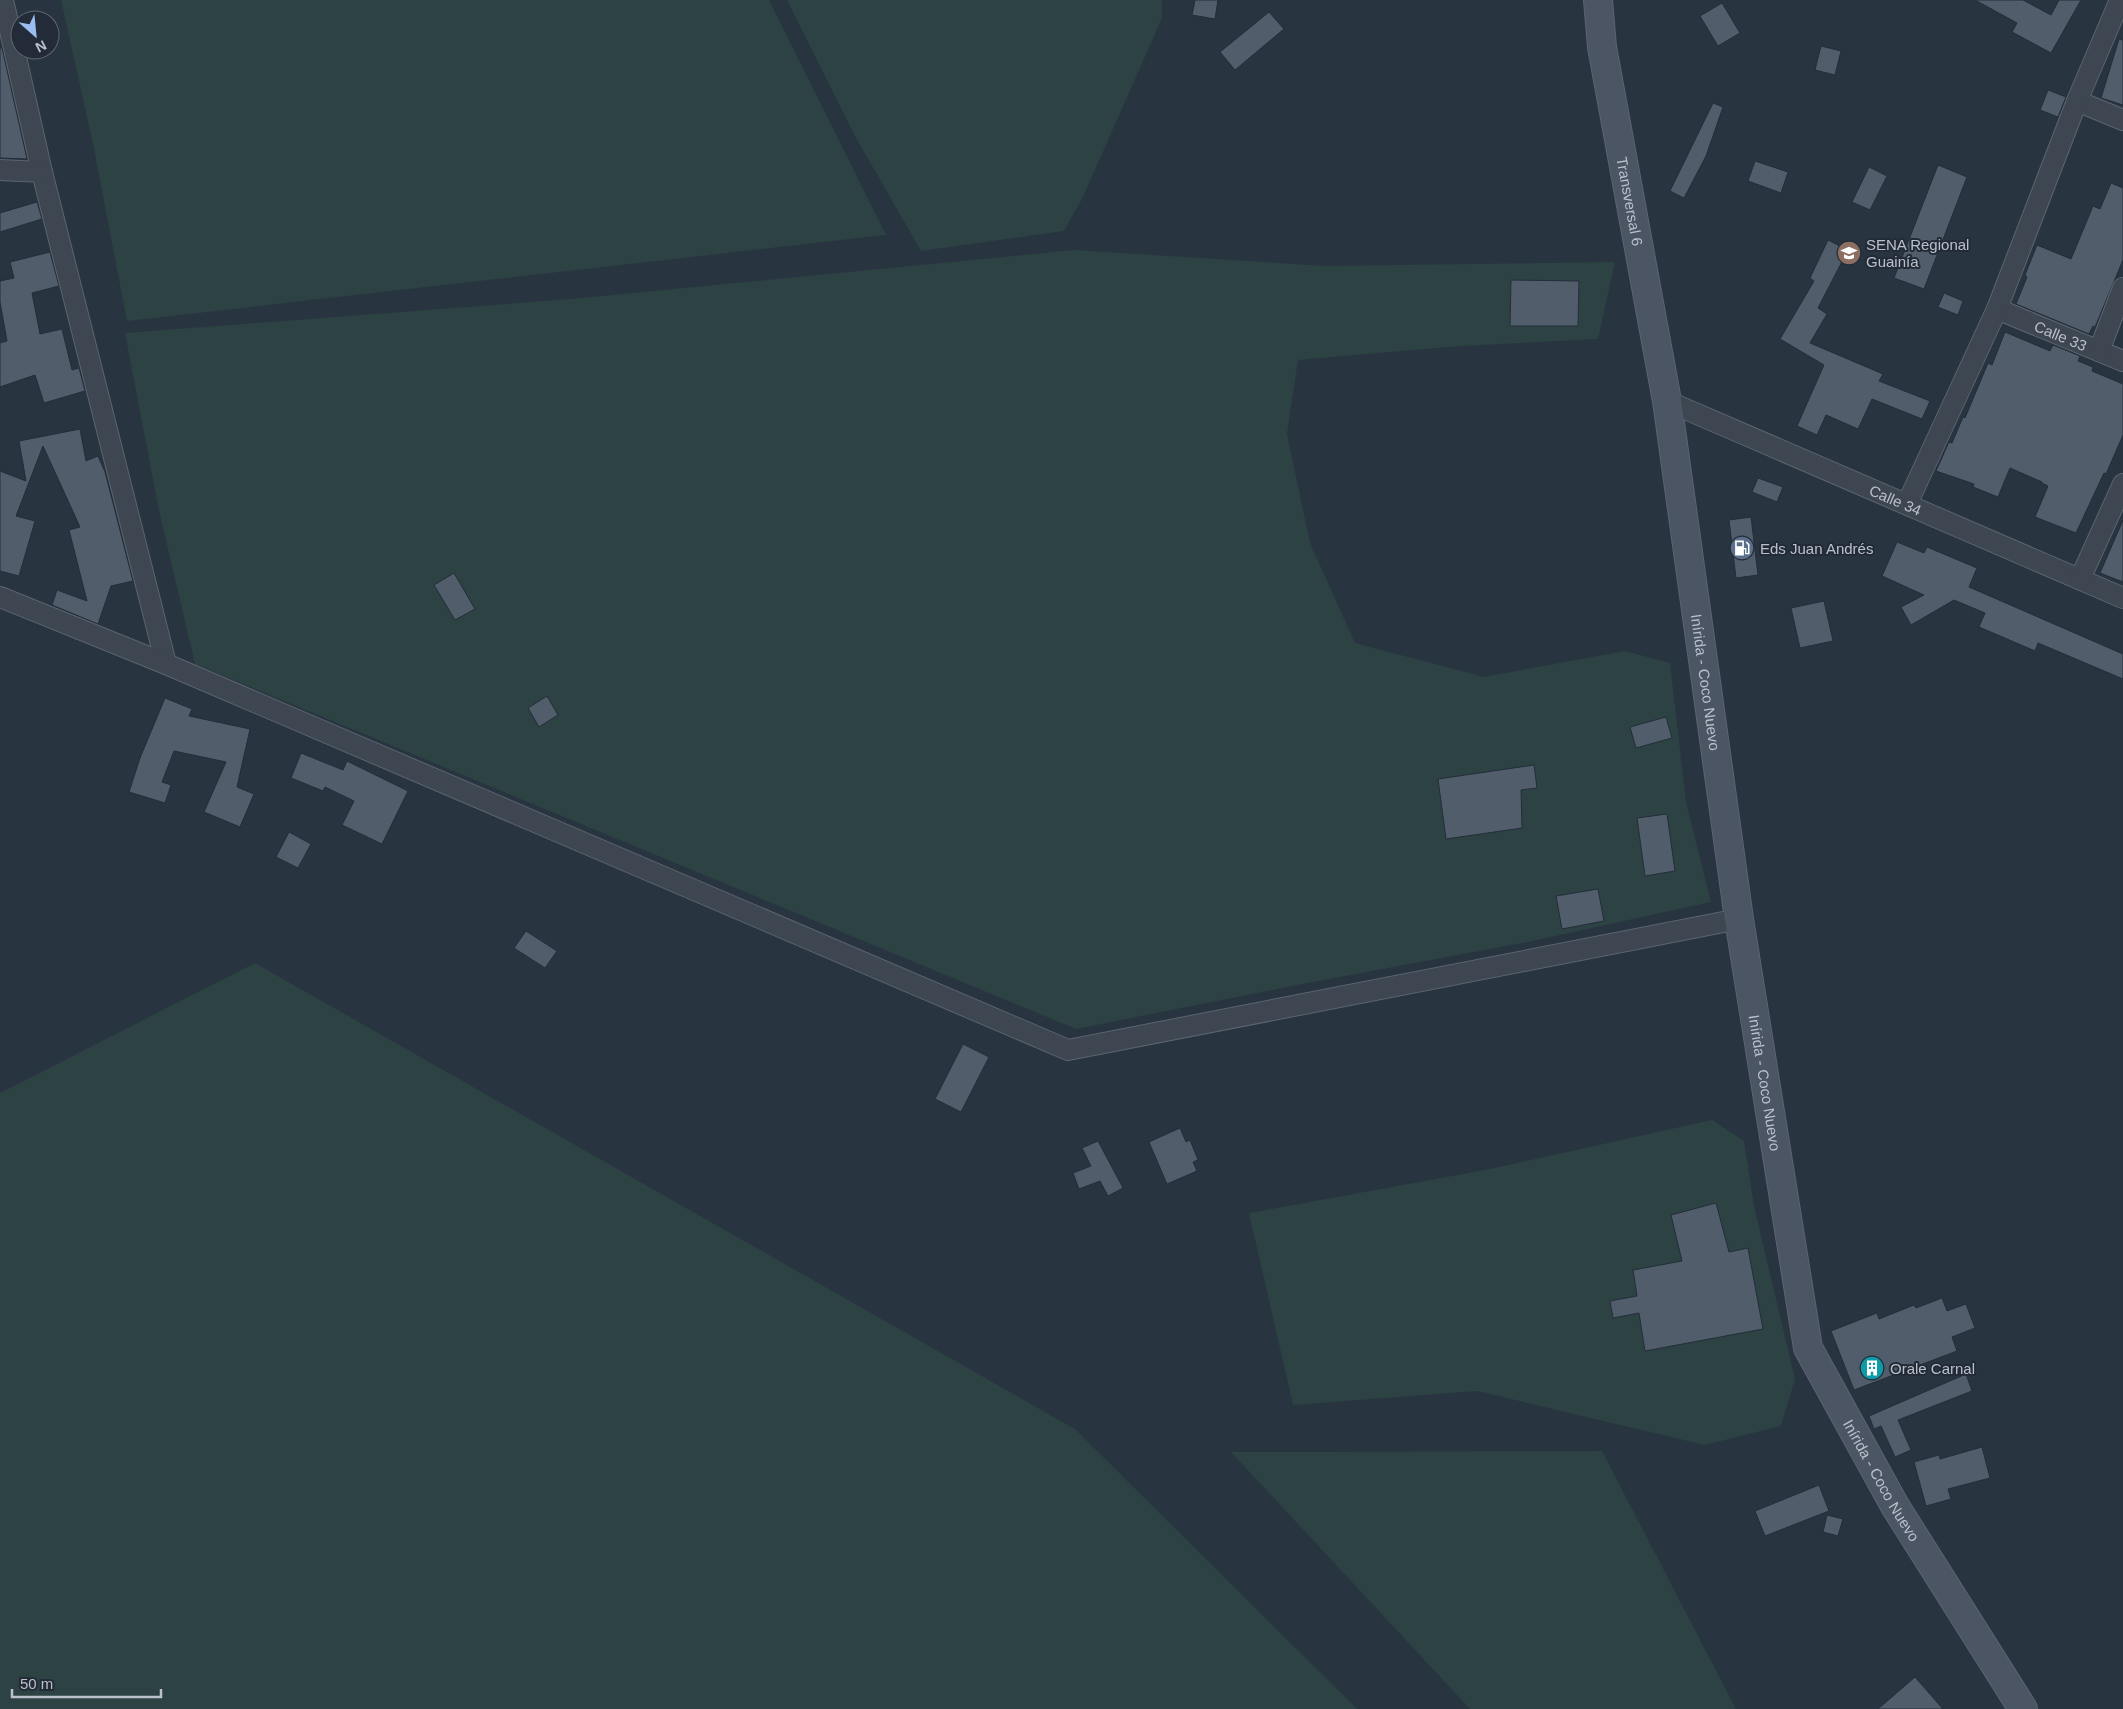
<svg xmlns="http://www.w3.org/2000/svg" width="2123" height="1709" font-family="Helvetica,sans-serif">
	<rect width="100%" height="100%" fill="#293441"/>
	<!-- green -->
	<g fill="#2c4243">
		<polygon points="61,0 769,0 886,235 127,321 93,144"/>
		<polygon points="787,0 1162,0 1162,18 1083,197 1064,231 921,251 855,136"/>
		<polygon points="1074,250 1325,266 1615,262 1598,339 1460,346 1298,360 1287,434 1310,543 1355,643 1484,677 1625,651 1670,663 1686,802 1711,902 1528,942 1297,985 1076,1029 195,664 159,511 125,333 571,299"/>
		<polygon points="255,963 1075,1429 1357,1709 0,1709 0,1093"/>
		<polygon points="1712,1120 1744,1141 1754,1206 1795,1379 1781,1426 1705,1445 1477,1391 1293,1405 1249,1213 1490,1169"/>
		<polygon points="1602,1451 1736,1709 1470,1709 1231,1452"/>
	</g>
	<!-- building -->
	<g fill="#525d6c" stroke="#242d39">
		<polygon points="1195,0 1218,0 1215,19 1192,15"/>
		<polygon points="1975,0 2023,0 2051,15 2059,0 2081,0 2051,53 2012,32 2017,23"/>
		<polygon points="1722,3 1740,33 1718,46 1700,16"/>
		<polygon points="1269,12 1284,29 1235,70 1220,52"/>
		<polygon points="2119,39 2123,40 2123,105 2101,98"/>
		<polygon points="1821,46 1841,51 1835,75 1815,70"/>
		<polygon points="0,48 2,48 27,159 0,158"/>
		<polygon points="2048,90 2066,97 2058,117 2040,110"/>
		<polygon points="1713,103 1723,107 1706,156 1684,198 1670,191"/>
		<polygon points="1755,161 1788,172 1781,193 1748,181"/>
		<polygon points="1938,165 1967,177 1924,289 1894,278"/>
		<polygon points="1869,167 1887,176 1870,210 1852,202"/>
		<polygon points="2111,183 2123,188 2123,260 2095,327 2093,326 2089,334 2016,304 2027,277 2025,275 2037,245 2071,259 2093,206 2100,209"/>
		<polygon points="37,202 42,219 0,232 0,213"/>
		<polygon points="1828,240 1848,250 1818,308 1827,314 1810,343 1883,374 1879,381 1930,401 1922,419 1872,399 1858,429 1826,415 1817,435 1797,426 1824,365 1780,339 1814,281 1810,278"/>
		<polygon points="50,252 59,286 32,293 40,334 62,329 72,370 79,368 85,391 44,403 35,375 0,387 0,343 7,341 0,302 0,281 14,278 10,262"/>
		<polygon points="1511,280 1579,281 1578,326 1510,326"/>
		<polygon points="1944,293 1963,301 1958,315 1938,307"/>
		<polygon points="2005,332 2050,351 2053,345 2080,356 2078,361 2093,367 2092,371 2123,384 2123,435 2106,474 2104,473 2076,533 2035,517 2048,486 2042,483 2042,482 2010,468 1998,497 1973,487 1974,484 1936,471 1949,442 1952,443 1963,417 1965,418 1988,363 1992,365"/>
		<polygon points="80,429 86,461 98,456 105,472 133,581 111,586 98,624 52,605 57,590 87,601 69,530 80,527 43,446 16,516 35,521 19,576 0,571 0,471 26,481 19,441"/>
		<polygon points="1758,478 1783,487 1777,502 1752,492"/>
		<polygon points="1751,517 1758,575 1736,578 1729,520"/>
		<polygon points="2123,520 2123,582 2100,573"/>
		<polygon points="1897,542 1924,553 1927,547 1977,568 1969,587 2123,654 2123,679 2038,643 2035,651 1979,627 1985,613 1954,600 1911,625 1901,607 1924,595 1882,576"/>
		<polygon points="454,573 475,609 455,620 434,585"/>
		<polygon points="1824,601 1833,641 1800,648 1791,608"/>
		<polygon points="547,696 558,715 539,727 528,708"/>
		<polygon points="165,698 192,709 189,716 250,729 237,787 254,794 240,827 204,812 226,762 174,751 162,782 171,785 165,803 129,792 140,758"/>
		<polygon points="1666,717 1672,738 1636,748 1630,727"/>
		<polygon points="301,753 343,770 347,761 408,791 382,844 342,825 354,801 325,787 323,791 291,778"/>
		<polygon points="1534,765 1537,788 1521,790 1522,828 1446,839 1438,779"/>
		<polygon points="1667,814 1675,871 1645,876 1637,818"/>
		<polygon points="289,832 311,844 298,868 276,857"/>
		<polygon points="1598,889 1604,921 1562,929 1556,896"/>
		<polygon points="526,931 557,951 545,968 514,948"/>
		<polygon points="963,1044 989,1057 961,1112 935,1099"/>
		<polygon points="1180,1128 1186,1142 1190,1140 1198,1160 1193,1162 1197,1171 1167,1184 1149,1142"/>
		<polygon points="1098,1141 1123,1188 1108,1196 1100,1181 1079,1189 1073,1173 1091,1166 1082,1148"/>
		<polygon points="1716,1203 1729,1252 1748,1248 1763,1329 1645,1351 1639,1313 1613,1318 1610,1301 1637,1296 1633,1270 1682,1261 1671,1215"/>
		<polygon points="1942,1298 1947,1311 1966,1304 1975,1328 1952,1337 1957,1351 1854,1390 1831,1331 1877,1313 1879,1319 1914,1305 1916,1308"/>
		<polygon points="1966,1374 1972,1391 1898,1420 1911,1450 1895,1457 1881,1426 1874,1429 1869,1416"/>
		<polygon points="1982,1447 1990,1478 1948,1489 1951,1499 1926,1506 1914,1462 1939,1455 1940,1459"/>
		<polygon points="1819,1485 1829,1511 1765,1536 1755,1511"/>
		<polygon points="1827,1515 1843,1519 1838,1536 1823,1532"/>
		<polygon points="1915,1677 1943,1709 1878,1709"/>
	</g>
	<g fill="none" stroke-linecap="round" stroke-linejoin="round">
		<!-- street casing -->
		<g stroke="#5b646f" stroke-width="22">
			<g id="street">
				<polyline points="3,0 42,172 166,664"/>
				<polyline points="2077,101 2123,120"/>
				<polyline points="0,170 42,172"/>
				<path id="s1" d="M1997,309L2123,361"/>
				<polyline points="2099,351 2123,288"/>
				<path id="s2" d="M1667,401L2123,598"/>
				<polyline points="1907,504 1997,309 2077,101 2120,0"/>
				<polyline points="2080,579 2123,484"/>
				<polyline points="0,597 166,664 1068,1050 1739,919"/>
			</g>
		</g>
		<!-- secondary casing -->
		<g stroke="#5b646f" stroke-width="30">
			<g id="secondary">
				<path id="s3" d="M1598,0L1602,47L1667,401L1739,919L1808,1348L1895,1506L2023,1709"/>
			</g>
		</g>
		<!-- street -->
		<use href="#street" stroke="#3d4651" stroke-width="20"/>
		<!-- secondary -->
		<use href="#secondary" stroke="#4b5564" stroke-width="28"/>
	</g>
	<!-- icons -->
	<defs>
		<g id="school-disc" transform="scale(1.25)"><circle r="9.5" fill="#8d6e63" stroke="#222b37"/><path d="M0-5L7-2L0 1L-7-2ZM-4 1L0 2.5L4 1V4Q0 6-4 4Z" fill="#fff"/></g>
		<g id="fuel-disc" transform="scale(1.25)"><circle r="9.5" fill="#5c6f8a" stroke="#222b37"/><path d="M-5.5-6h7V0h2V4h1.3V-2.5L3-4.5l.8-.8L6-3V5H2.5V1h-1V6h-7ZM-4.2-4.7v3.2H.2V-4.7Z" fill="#fff"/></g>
		<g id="building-disc" transform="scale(1.25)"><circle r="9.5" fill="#0f9aa8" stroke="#222b37"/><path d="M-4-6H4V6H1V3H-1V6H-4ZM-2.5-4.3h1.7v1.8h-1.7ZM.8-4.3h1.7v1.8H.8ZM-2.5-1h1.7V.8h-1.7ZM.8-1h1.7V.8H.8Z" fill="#fff"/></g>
	</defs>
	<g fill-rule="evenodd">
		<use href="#school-disc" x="1849" y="253"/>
		<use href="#fuel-disc" x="1742" y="548"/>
		<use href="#building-disc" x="1872" y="1368"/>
	</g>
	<g text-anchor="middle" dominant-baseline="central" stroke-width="4" stroke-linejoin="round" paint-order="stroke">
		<!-- street labels -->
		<g font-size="15" fill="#bac1cb" stroke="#222b37">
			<text stroke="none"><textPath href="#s3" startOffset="204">Transversal 6</textPath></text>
			<text stroke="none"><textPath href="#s1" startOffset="69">Calle 33</textPath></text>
			<text stroke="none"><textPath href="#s2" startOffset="249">Calle 34</textPath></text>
			<text stroke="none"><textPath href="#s3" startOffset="691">Inírida - Coco Nuevo</textPath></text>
			<text stroke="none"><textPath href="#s3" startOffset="1096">Inírida - Coco Nuevo</textPath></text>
			<text stroke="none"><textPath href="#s3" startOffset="1516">Inírida - Coco Nuevo</textPath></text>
		</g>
		<!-- poi labels -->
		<g font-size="15" fill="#bac1cb" stroke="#222b37" text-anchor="start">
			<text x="1866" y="244">SENA Regional<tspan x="1866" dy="17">Guainía</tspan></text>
			<text x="1760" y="548">Eds Juan Andrés</text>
			<text x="1890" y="1368">Orale Carnal</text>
		</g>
	</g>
	<!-- north arrow -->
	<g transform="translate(35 35) rotate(153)"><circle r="24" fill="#222b37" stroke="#5f6772"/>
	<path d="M0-4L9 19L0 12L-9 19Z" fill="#99bcf1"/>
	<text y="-8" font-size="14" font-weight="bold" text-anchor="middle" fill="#bac1cb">N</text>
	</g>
	<!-- scale -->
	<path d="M12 1689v8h149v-8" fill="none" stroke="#bac1cb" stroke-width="2.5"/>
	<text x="20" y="1689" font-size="15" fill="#bac1cb" stroke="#222b37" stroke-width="4" paint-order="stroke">50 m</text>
</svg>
